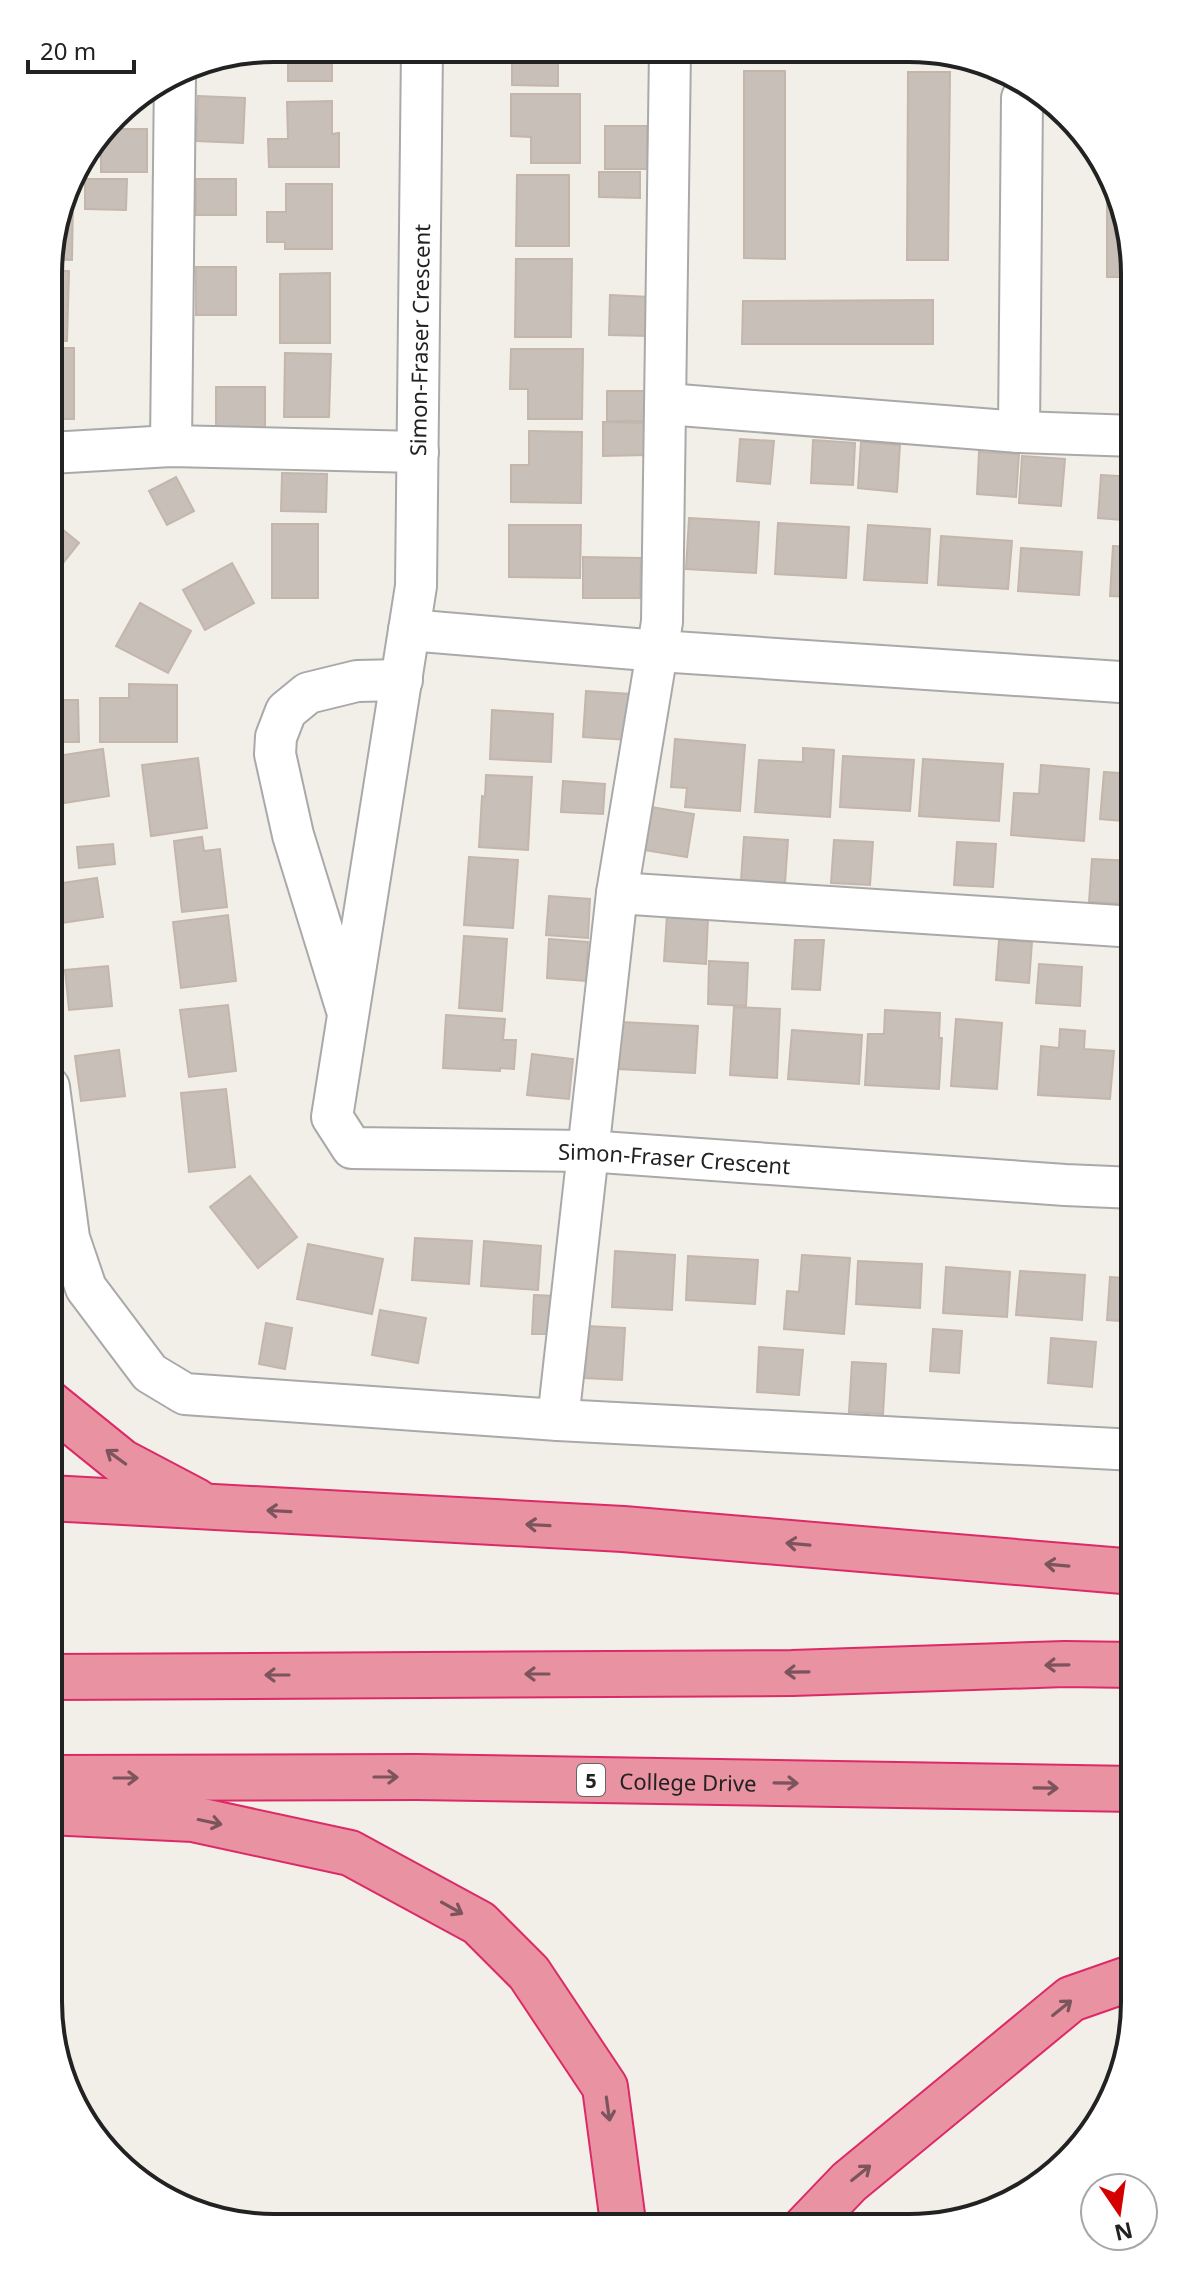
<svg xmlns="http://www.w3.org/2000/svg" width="1183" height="2276" font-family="'Noto Sans',sans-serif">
	<rect width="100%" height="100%" fill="#f2efe9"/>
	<!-- building -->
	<g fill="#c7bfb8" stroke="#c4b6ab" stroke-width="2">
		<rect x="288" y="48" width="44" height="33"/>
		<polygon points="512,49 558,50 558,86 512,85"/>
		<polygon points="744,71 785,71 785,259 744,258"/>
		<polygon points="908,72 950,72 948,260 907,260"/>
		<polygon points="511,94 580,94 580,163 531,163 531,137 511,136"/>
		<polygon points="198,96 245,98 243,143 196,141"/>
		<polygon points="332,101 332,134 339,133 339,167 269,167 268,139 288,139 287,102"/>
		<rect x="605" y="126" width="42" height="43"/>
		<polygon points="105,129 147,129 147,172 101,172 101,135"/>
		<polygon points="599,172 640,172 640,198 599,197"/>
		<polygon points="517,175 569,175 569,246 516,246"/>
		<polygon points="1107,178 1123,202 1135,277 1107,277"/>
		<polygon points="85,179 127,179 126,210 85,209"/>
		<rect x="196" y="179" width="40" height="36"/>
		<polygon points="286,184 332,184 332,249 285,249 285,242 267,242 267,212 286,212"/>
		<polygon points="64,198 73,198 72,260 50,259 50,245"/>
		<polygon points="516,259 572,259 571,337 515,337"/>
		<rect x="196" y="267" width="40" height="48"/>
		<polygon points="50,271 69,271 67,341 50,341"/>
		<polygon points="330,273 330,343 280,343 280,274"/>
		<polygon points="610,295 649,297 648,336 609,335"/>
		<polygon points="933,300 933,344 742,344 743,301"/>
		<polygon points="1122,320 1135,320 1135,365 1122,364"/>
		<rect x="50" y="348" width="24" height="71"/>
		<polygon points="511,349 583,349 582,419 528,419 528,389 510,389"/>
		<polygon points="285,353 331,354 329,417 284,417"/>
		<rect x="216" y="387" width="49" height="47"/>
		<polygon points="607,391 647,391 646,421 607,421"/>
		<polygon points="603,422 649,423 649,455 603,456"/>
		<polygon points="529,431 582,432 581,503 511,502 511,465 529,465"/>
		<polygon points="740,439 774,441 770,484 737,481"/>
		<polygon points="813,440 855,443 853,485 811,483"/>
		<polygon points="861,442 900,445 897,492 858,488"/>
		<polygon points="979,452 1019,454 1016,497 977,494"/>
		<polygon points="1022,456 1065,459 1061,506 1019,503"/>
		<polygon points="282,473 327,474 326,512 281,511"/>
		<polygon points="1101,475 1135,477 1135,521 1098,518"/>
		<polygon points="176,477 194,511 167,525 149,491"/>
		<polygon points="689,518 759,522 756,573 686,569"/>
		<polygon points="50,519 79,543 55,573 50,569"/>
		<polygon points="778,523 849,527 846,578 775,574"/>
		<rect x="272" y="524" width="46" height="74"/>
		<polygon points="509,525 581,525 580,578 509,577"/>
		<polygon points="868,525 930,529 927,583 864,580"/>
		<polygon points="941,536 1012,541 1008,589 938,585"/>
		<polygon points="1113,546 1135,547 1135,597 1110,596"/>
		<polygon points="1021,548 1082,552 1079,595 1018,591"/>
		<polygon points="583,557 641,558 640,598 583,598"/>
		<polygon points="232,563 254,603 205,630 183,590"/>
		<polygon points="140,603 191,631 168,673 116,646"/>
		<polygon points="129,684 177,685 177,742 100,742 100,698 129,698"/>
		<polygon points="586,691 631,694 628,740 583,737"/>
		<polygon points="49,700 78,700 79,742 49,742"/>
		<polygon points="492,710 553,714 551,762 490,759"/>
		<polygon points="675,739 745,745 740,811 685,807 687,788 671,787"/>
		<polygon points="803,748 834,750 830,817 755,812 759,760 803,762"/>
		<polygon points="103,749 109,796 64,803 57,756"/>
		<polygon points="843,756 914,760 910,811 840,807"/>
		<polygon points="198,758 207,828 151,836 142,765"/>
		<polygon points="923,759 1003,764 999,821 919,816"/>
		<polygon points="1041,765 1089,769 1084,841 1011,835 1014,793 1039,794"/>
		<polygon points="1104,772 1135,774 1135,822 1100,819"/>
		<polygon points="486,775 532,777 528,850 479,847 482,796 485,797"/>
		<polygon points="563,781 605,784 603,814 561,812"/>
		<polygon points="651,807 694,814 687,857 644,850"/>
		<polygon points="202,837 204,851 220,849 227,907 182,912 174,841"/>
		<polygon points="744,837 788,840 785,883 741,880"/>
		<polygon points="834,840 873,842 870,885 831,883"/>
		<polygon points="957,842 996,844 993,887 954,885"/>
		<polygon points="113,844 115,864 79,868 77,847"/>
		<polygon points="469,857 518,860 513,928 464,925"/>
		<polygon points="1092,859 1135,861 1133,904 1089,902"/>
		<polygon points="97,878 103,917 61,923 55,884"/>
		<polygon points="549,896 590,899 588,938 546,935"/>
		<polygon points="228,915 236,981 181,988 173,922"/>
		<polygon points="667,915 708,917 706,964 664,961"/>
		<polygon points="464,936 507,939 502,1011 459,1008"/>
		<polygon points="549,939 588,942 586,981 547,978"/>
		<polygon points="795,940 824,940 820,990 792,989"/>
		<polygon points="999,940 1032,942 1029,983 996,980"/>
		<polygon points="709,961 748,963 746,1006 708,1004"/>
		<polygon points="1039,964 1082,967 1080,1006 1036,1003"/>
		<polygon points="108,966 112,1006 69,1010 65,970"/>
		<polygon points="228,1005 236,1071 189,1077 180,1010"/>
		<polygon points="1123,1006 1135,1007 1135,1048 1120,1047"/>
		<polygon points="734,1007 780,1009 777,1078 730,1075"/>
		<polygon points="885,1010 940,1013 939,1038 942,1038 939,1089 865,1085 868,1034 884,1034"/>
		<polygon points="446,1015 505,1019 503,1040 516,1040 514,1069 500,1068 500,1071 443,1068"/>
		<polygon points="956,1019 1002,1023 997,1089 951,1086"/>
		<polygon points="621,1022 698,1026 695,1073 618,1069"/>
		<polygon points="1060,1029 1085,1031 1084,1049 1114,1051 1110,1099 1038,1095 1041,1046 1059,1048"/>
		<polygon points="792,1030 862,1035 859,1084 788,1079"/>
		<polygon points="119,1050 125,1096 81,1101 75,1056"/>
		<polygon points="532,1054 573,1059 569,1099 527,1095"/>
		<polygon points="226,1089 235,1167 189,1172 181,1093"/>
		<polygon points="250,1176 297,1237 258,1268 210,1207"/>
		<polygon points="415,1238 472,1241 469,1284 412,1280"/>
		<polygon points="484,1241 541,1246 538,1290 481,1286"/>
		<polygon points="308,1244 383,1259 372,1314 297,1299"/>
		<polygon points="615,1251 675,1255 672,1310 612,1307"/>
		<polygon points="802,1255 850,1258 844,1334 784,1329 787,1291 799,1292"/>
		<polygon points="688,1256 758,1260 755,1304 686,1300"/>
		<polygon points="858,1261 922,1264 920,1308 856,1304"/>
		<polygon points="946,1267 1010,1272 1007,1317 943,1313"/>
		<polygon points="1020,1271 1085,1275 1082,1320 1016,1315"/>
		<polygon points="1110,1277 1135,1279 1135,1322 1107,1320"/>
		<polygon points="534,1295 556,1296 554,1334 532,1334"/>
		<polygon points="380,1310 426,1318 418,1363 372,1355"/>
		<polygon points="266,1323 292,1328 285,1369 259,1364"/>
		<polygon points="587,1326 625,1328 622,1380 584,1378"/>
		<polygon points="933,1329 962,1331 959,1373 930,1371"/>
		<polygon points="1051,1338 1096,1342 1092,1387 1048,1383"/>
		<polygon points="759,1347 803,1350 799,1395 757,1392"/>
		<polygon points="852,1362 886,1364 883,1414 849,1412"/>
	</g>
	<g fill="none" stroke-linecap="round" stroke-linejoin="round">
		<!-- minor casing -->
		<g stroke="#a9a9a9" stroke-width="44">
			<g id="minor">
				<path id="s1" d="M422,49L416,586L332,1117L352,1148L587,1151L1065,1185L1135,1188"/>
				<polyline points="667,404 1019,432 1135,436"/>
				<polyline points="1019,432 1022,98"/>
				<polyline points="171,446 175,73"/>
				<polyline points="50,453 171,446 418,452"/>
				<polyline points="409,630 659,651 1135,683"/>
				<polyline points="617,893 1135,927"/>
				<polyline points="346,1007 293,835 275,754 276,737 286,711 308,693 357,681 402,680"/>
				<polyline points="49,1087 69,1238 86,1288 150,1373 185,1394 558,1420 1135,1450"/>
				<polyline points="558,1420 617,893 662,622 670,50"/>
			</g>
		</g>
		<!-- highway casing -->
		<g stroke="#dc2a67" stroke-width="48">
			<g id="highway">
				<polyline points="49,1403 122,1462 196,1501"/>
				<polyline points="49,1498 623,1529 1135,1572"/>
				<polyline points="48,1677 792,1673 1065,1664 1135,1665"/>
				<path id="s2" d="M48,1778L417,1777L1135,1789"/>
				<polyline points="48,1812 193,1819 350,1853 479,1923 529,1973 605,2087 622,2215 620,2227"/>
				<polyline points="805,2228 849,2182 1071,1999 1134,1977"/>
			</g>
		</g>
		<!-- minor -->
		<use href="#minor" stroke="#fff" stroke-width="40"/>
		<!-- highway -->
		<use href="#highway" stroke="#e892a2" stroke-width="44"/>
	</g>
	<!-- one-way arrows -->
	<defs><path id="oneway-shaft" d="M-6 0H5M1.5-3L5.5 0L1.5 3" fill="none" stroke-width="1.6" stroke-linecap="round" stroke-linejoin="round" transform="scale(2)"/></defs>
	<g stroke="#7b545c">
		<use href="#oneway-shaft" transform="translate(116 1457) rotate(-144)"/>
		<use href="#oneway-shaft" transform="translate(279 1511) rotate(-177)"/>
		<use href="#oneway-shaft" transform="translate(538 1525) rotate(-177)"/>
		<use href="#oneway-shaft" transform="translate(798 1544) rotate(-175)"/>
		<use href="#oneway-shaft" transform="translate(1057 1565) rotate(-175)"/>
		<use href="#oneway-shaft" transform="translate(1057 1665) rotate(179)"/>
		<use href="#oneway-shaft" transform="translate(797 1672) rotate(179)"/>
		<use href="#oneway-shaft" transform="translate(537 1674) rotate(180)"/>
		<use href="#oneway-shaft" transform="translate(277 1675) rotate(180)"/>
		<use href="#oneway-shaft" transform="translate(386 1777)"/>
		<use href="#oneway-shaft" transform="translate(126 1778)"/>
		<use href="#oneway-shaft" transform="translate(786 1783) rotate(1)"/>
		<use href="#oneway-shaft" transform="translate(1046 1788) rotate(1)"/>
		<use href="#oneway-shaft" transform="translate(210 1822) rotate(12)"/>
		<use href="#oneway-shaft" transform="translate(452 1908) rotate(29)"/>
		<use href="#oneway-shaft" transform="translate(1062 2008) rotate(-39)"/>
		<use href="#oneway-shaft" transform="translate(608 2109) rotate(82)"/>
		<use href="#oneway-shaft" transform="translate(861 2173) rotate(-39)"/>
	</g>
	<g text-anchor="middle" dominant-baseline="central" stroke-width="6" stroke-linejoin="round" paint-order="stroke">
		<!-- shield labels -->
		<rect fill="#fff" stroke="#646464" stroke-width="2" x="577" y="1764" width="28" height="32" rx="6"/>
		<g font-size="20" font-weight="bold" fill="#222">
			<text x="591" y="1780">5</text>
		</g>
		<!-- street labels -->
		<g font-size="22" fill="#222" stroke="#fff">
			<text transform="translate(419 340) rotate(-89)">Simon-Fraser Crescent</text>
			<text stroke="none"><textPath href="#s1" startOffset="1434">Simon-Fraser Crescent</textPath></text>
			<text stroke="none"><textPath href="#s2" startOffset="640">College Drive</textPath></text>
		</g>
	</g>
	<!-- crop -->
	<path d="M0 0H1183V2276H0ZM274 62H909A212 212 0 0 1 1121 274V2002A212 212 0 0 1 909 2214H274A212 212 0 0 1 62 2002V274A212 212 0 0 1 274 62Z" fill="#fff" fill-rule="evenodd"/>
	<path fill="none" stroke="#222" stroke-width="4" d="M274 62H909A212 212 0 0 1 1121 274V2002A212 212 0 0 1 909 2214H274A212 212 0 0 1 62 2002V274A212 212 0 0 1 274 62Z"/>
	<!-- north arrow -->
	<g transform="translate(1119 2212) rotate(167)"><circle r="38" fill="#ffffff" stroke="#a7a7a7" stroke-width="2"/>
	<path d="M0-6L14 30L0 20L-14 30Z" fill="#d40000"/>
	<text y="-12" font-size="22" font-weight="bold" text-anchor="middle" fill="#222222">N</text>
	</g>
	<!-- scale -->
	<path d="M28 60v12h106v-12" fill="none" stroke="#222222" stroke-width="4"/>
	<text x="40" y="60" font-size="24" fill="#222222" stroke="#ffffff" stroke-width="6" paint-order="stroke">20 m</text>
</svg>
